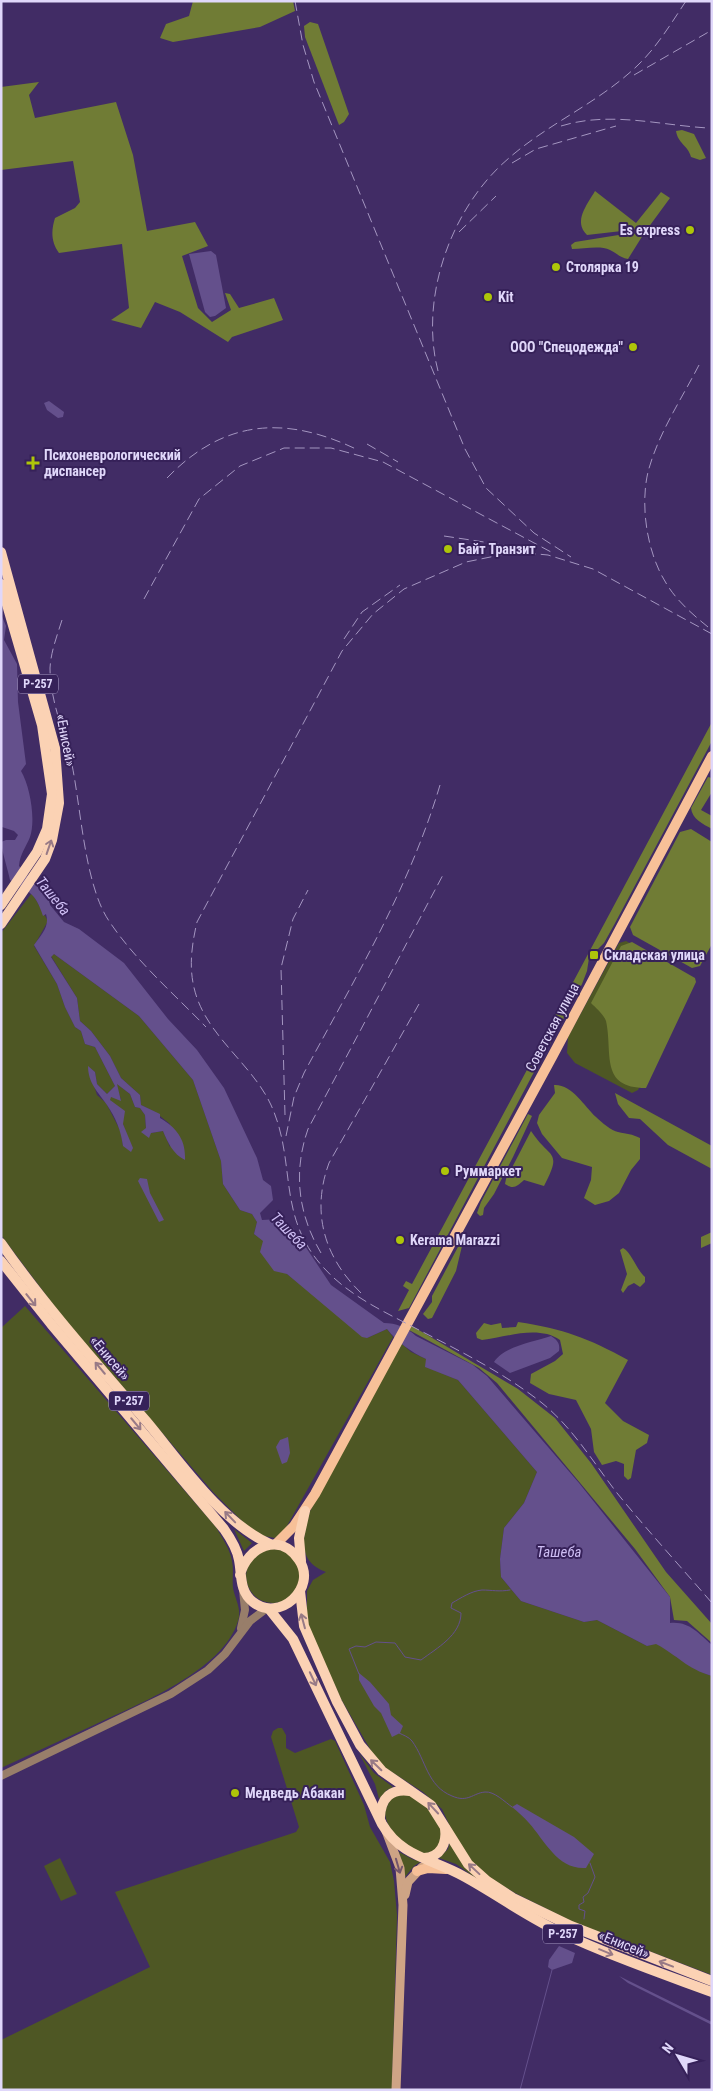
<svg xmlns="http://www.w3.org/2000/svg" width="713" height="2091" font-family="'Roboto Condensed',sans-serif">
	<rect width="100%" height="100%" fill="#412c65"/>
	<!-- green -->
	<g fill="#4e5724">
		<polygon points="32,893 48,921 34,946 57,984 65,1007 75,1027 81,1031 85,1044 95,1047 115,1086 107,1094 97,1084 95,1072 88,1067 97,1095 106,1103 121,1132 123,1146 128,1139 123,1124 110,1100 110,1096 121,1100 116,1083 130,1094 135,1107 140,1108 145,1115 146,1129 142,1132 151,1133 163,1131 170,1147 170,1124 155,1112 141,1105 140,1095 121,1078 110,1056 91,1031 80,1021 77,998 51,956 54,954 139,1016 193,1080 221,1161 223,1184 240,1210 252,1214 257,1222 254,1234 264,1241 287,1274 367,1338 387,1329 393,1337 283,1533 275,1538 264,1536 248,1527 213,1492 61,1315 1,1235 1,933"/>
		<polygon points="626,941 691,977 693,982 638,1090 632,1093 575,1063 567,1053 568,1037 619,943"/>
		<path d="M25,1306L216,1527C222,1538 230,1549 232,1561C234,1570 232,1579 233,1588C235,1599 242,1609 238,1621C223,1671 138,1704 94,1725C63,1739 32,1754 1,1768V1328Z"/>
		<path d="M401,1343L411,1352L426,1359V1367L458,1380L537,1472L524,1503L504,1528L500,1559L501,1577L521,1601L584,1622L597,1620L647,1646L656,1643C675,1654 691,1670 712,1676V1975L573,1922L515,1893L488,1877L471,1862L458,1844L442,1809L423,1792L384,1767L373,1754L341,1699L307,1624V1591L313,1580L326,1572C296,1561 303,1536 310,1511Z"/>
		<polygon points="234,1529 252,1543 244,1551"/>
		<circle cx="273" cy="1576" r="27"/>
		<polygon points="278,1728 282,1728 286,1735 286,1748 295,1753 331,1739 335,1741 364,1805 370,1827 390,1862 394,1881 397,1915 392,2090 1,2090 1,2040 150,1967 115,1892 296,1832 299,1827 271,1737 273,1731"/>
		<polygon points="359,1753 374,1773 393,1787 387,1790 379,1799 375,1784"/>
		<path d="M405,1794C420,1799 441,1815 442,1832C442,1837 439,1843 439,1848C434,1850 429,1854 424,1853C407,1852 385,1829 385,1812C386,1807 389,1802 392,1797Z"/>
		<polygon points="450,1842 487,1886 456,1864 439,1858 448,1849"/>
		<polygon points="399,1852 414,1860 422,1861 414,1866 405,1877"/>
		<polygon points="60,1858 77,1894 61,1901 44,1866"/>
	</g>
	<!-- forest -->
	<g fill="#707c35">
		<polygon points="193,1 293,1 295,11 260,27 173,42 160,38 166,24 189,16"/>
		<polygon points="310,22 318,24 349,114 344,122 339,125 305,37 304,26"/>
		<path d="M39,82L29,95L35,118L116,102L133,155L147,231L195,222L208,246L182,256L198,308L212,322L231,310L225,293L230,294L239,308L274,298L283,320L232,337L228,342L180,312L155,302L141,328L111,320L129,308L122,244L59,253C51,242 51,231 55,218L75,208L80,202L73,161L1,170V87Z"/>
		<path d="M682,130L694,134L706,158L700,160L691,157C688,145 678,144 676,131Z"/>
		<path d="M595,191L636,223L661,192L670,198L648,228L587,235C573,221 587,205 595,191Z"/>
		<path d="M631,233L643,235L628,259C620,258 617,253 610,250C600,245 584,249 572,249L571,245L575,242Z"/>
		<polygon points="712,722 712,741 614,925 604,943 589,958 587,971 582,984 550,1044 546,1045 540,1044"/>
		<path d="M708,777L712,778V792L701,810L712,816V829C703,824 692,819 691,808Z"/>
		<polygon points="691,829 712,842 712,944 700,966 692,968 633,935 630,927 680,832"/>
		<path d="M632,942L695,978L696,982L646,1088C599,1088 613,1053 606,1021C604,1015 596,1008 591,1003L621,946Z"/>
		<polygon points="536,1053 542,1057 409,1308 398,1311 409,1290 403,1286 406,1281 412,1284"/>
		<path d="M554,1085C572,1084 584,1106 596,1117C601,1122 612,1131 618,1132C627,1134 632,1134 640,1138V1159L631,1170L619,1193L609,1201L595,1205L584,1198L591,1180L592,1167L562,1158L542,1134L537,1123L539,1115L555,1093Z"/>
		<polygon points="615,1093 712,1146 712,1169 668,1145 640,1119 629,1118 618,1104"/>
		<polygon points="528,1114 532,1116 513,1157 494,1194 484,1208 483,1215 480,1216 477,1213 481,1202"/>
		<path d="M531,1131C550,1160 563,1149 544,1186L524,1180C517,1186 514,1190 505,1184L506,1179Z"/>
		<polygon points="712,1232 712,1243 701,1248 701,1237"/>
		<polygon points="459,1245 462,1246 456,1271 432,1318 428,1319 423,1314 432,1302 432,1296"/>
		<path d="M623,1248C632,1253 636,1269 645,1277V1282L640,1287L634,1283L628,1286L623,1293L621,1290L627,1274L620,1250Z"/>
		<path d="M518,1322C564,1329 588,1338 628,1360L605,1403L623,1421L649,1435L647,1443L636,1450L631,1478L628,1480L624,1476V1464L616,1461L602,1465L594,1452L591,1429L576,1400L549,1394L530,1383L531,1374L555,1361L563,1354L560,1340C538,1325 507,1337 482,1340L477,1338L476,1333L484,1323L491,1325L501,1323L502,1328L516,1327Z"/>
		<polygon points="412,1326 518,1389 555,1418 591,1463 666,1572 712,1624 712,1643 687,1621 674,1620 670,1597 635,1549 497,1383 479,1368 409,1330"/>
	</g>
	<!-- water -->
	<g fill="#64508c">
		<polygon points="211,251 216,255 226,308 215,316 210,317 205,312 189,254"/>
		<polygon points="49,401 64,412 63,417 58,418 47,410 44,403"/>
		<path d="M1,614L6,626L4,640L17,664L18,702L26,764L21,771C30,786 36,820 30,837C26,847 20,854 19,866L43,893L49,894L50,905L64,922L79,929L124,963L168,1019L197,1050L224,1088L257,1158L263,1180L271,1186L273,1200L260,1213L262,1220L280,1219L282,1214L284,1224L293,1228L331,1285L384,1323C396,1323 406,1327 416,1336L473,1365L487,1376L579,1483L670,1597V1623C689,1621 698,1633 712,1645V1676C687,1669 677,1655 656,1644L647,1646L597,1620L584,1622L521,1601L501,1577L500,1559L504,1528L524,1503L537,1472L458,1380L425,1367L426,1359C411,1352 397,1342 387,1329L367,1338L362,1337L287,1274L274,1271L260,1252L263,1241L254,1234L257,1222L252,1214L240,1210L223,1184L221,1161L193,1080L139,1016L54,954L51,957L77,998L80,1021L91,1031L110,1056L121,1078L140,1095L141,1105L160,1114V1118C177,1128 186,1140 185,1160C173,1154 168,1143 163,1131L151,1133L149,1138L141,1132L146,1128L145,1115L140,1108L135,1107L130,1094L117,1084L121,1101L111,1097L110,1100L125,1111L123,1124L133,1148L131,1152L123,1146C121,1131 116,1118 107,1105C98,1092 88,1083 88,1066L95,1072L97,1084L107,1094L115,1086L95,1047L85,1044L81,1031L75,1027L65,1007L57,984L34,945C41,935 50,927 46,914L43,916C36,894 30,892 10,880C8,870 2,852 1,842L6,840H15L18,835L14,831L2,827L1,822Z"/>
		<polygon points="140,1178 147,1179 150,1193 164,1220 159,1222 138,1181"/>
		<path d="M551,1336C558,1341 560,1343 559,1351L550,1358L510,1373L494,1362C504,1346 534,1342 551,1336Z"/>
		<polygon points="288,1437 290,1453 287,1462 282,1464 276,1447 280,1440"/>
		<polygon points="359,1673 370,1682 389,1704 391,1715 403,1726 400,1733 392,1737 381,1713 374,1706 359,1680"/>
		<path d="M517,1804L574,1837L594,1854L586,1868C558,1870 545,1841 529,1823C524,1817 518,1812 512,1807Z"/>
		<polygon points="559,1946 575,1953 572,1963 552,1970 548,1967 549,1960"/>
		<polygon points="619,1976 712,2022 712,2025 628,1983"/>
	</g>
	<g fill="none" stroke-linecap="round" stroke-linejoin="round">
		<!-- stream -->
		<g stroke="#64508c" stroke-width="1">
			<path d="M359,1674L349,1649L356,1646L365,1647L376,1642L395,1643L405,1657L421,1660C437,1648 461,1635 461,1613L451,1608L452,1603C461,1598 471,1591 482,1590C492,1590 499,1592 510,1590"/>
			<path d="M399,1733C403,1735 409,1737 412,1741C426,1760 427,1786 452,1796C468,1803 473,1793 485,1792C494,1791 505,1802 512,1807"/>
			<polyline points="584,1919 585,1911 579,1909 579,1905 584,1902 583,1897 588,1893 595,1877 590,1863"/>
			<polyline points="520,2090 552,1970"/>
		</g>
		<!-- tertiary -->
		<g stroke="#987e6a" stroke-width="8">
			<polyline points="241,1628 245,1610 243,1590"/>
			<polyline points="1,1776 171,1694 208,1670 225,1654 250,1621 267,1608"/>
		</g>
		<!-- secondary -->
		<g stroke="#cea485" stroke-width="9">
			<polyline points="386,1831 400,1868 403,1905 396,2090"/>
			<polyline points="405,1895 408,1882 422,1867"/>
		</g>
		<!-- primary -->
		<g stroke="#f7c098" stroke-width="10">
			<polyline points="276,1544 294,1526 315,1494 553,1055 712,756"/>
			<polyline points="417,1871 428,1868 446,1869"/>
		</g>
		<!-- trunk -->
		<g stroke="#fbd2b4" stroke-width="10">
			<polyline points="1,552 55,748 59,803 52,840 45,859 1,924"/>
			<polyline points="1,584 42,725 52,794 47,829 37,852 1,905"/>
			<path d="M1,1243C45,1306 97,1364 147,1422C181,1463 221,1522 270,1544"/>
			<path d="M1,1261L51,1324L224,1529C231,1539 237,1549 239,1560C242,1575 239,1591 253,1602C279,1623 318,1588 299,1560C280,1531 247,1547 240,1575"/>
			<polyline points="301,1561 299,1538 305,1511"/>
			<polyline points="300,1591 304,1626 337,1702 360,1745 382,1771 431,1805 468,1864 487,1881 513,1898 571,1926 712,1981"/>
			<path d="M269,1609L293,1639L382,1824C401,1857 433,1859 463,1876C498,1895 530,1919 566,1935C613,1957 663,1974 712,1992"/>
			<path d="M380,1817C381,1798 391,1788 410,1791"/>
			<path d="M424,1858C441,1857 447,1843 445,1828"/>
		</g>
		<!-- rail -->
		<g stroke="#a496c1" stroke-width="1" stroke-dasharray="10 5" stroke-linecap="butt">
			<polyline points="295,1 303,45 314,82 465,449 486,488 534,533 571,557"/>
			<polyline points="634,75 712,30"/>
			<path d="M561,126C610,111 658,125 708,128"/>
			<polyline points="512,163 536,149 616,126"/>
			<polyline points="459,232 496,196"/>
			<path d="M699,365C681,400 658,434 648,472C640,506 647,553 666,583C676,600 692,614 708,627"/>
			<path d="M438,371C419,298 451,207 509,158C549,123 600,102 638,65C657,47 672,22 686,1"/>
			<polyline points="367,444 398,462"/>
			<path d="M167,478C224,419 286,415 358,450"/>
			<polyline points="444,536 524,548"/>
			<polyline points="144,599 199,499 240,466 284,448 331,448 383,462 551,552"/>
			<path d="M62,620C57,636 51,651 50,668C50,699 63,730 71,760C81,805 84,884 109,921C135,960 173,993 206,1027"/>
			<path d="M712,634L593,569L548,555L515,552L466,562L404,589L373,614L342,651L197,922C191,948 188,972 197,998C212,1040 253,1066 271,1105C297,1162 276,1215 323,1267C349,1296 383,1311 417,1329C460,1351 504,1373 542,1403C573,1428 593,1462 617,1493C648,1531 680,1566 712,1603"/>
			<polyline points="344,639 362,612 400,585"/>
			<polyline points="285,1115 281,968 293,919 308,890"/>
			<path d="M286,1136L294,1097L304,1073C355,978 409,889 440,785"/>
			<path d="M321,1253C298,1214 293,1172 308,1129L444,873"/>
			<path d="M361,1293C324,1257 311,1212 329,1163L419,1004"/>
		</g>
	</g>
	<!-- one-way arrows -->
	<defs><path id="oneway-shaft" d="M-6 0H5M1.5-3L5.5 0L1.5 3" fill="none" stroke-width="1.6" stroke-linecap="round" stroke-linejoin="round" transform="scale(1.25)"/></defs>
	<g stroke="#987a86">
		<use href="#oneway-shaft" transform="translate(49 847) rotate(-71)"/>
		<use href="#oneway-shaft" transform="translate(31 1300) rotate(51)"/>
		<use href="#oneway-shaft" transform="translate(100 1368) rotate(-130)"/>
		<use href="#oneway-shaft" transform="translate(136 1424) rotate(50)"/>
		<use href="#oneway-shaft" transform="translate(230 1517) rotate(-134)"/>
		<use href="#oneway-shaft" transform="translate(303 1621) rotate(-105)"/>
		<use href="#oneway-shaft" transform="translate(313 1679) rotate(65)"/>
		<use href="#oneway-shaft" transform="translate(376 1765) rotate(-136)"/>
		<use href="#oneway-shaft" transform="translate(433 1808) rotate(-133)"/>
		<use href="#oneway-shaft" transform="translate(474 1869) rotate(-137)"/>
		<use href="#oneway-shaft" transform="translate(606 1952) rotate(22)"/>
		<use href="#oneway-shaft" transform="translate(666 1964) rotate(-159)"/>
	</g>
	<use stroke="#73556b" href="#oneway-shaft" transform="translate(398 1866) rotate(74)"/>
	<!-- markers -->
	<g fill="#aec509" stroke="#362159" stroke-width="2">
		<circle cx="690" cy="230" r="5"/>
		<circle cx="556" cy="267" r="5"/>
		<circle cx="488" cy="297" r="5"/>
		<circle cx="633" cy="347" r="5"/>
		<path d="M30.5 455.5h5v5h5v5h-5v5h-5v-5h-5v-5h5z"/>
		<circle cx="448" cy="549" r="5"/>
		<rect x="589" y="950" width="10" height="10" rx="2.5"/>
		<circle cx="445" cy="1171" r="5"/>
		<circle cx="400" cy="1240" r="5"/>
		<circle cx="235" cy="1793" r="5"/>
	</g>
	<g text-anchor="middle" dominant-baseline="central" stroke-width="4" stroke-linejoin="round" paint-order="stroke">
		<!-- shield labels -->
		<g fill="#362159" stroke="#ada0ca" stroke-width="1">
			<rect x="18" y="674.5" width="40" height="19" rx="4"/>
			<rect x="109" y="1391.5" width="40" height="19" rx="4"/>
			<rect x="543" y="1924.5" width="40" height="19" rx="4"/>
		</g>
		<g font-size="12" font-weight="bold" fill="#e0d7fa">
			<text x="38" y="684">Р-257</text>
			<text x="129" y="1401">Р-257</text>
			<text x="563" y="1934">Р-257</text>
		</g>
		<!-- poi labels -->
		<g font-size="14" font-weight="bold" fill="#e0d7fa" stroke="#362159" text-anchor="start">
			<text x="680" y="230" text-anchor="end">Es express</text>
			<text x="566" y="267">Столярка 19</text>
			<text x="498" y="297">Kit</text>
			<text x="623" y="347" text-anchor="end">ООО "Спецодежда"</text>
			<text x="44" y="455">Психоневрологический<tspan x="44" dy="16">диспансер</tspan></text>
			<text x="458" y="549">Байт Транзит</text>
			<text x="604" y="955">Складская улица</text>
			<text x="455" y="1171">Руммаркет</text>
			<text x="410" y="1240">Kerama Marazzi</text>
			<text x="245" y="1793">Медведь Абакан</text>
		</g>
		<!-- street labels -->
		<g font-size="14" fill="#e0d7fa" stroke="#362159">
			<text transform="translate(66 740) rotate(79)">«Енисей»</text>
			<text transform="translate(552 1027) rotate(-62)">Советская улица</text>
			<text transform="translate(110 1358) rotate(50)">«Енисей»</text>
			<text transform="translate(624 1944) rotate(22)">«Енисей»</text>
		</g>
		<!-- water labels -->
		<g font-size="15" font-style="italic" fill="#cebef4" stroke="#362159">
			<text transform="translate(53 896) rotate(51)">Ташеба</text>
			<text transform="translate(289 1231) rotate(46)">Ташеба</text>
			<text x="559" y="1552">Ташеба</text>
		</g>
	</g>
	<!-- border -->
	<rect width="713" height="2091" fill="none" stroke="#e0d7fa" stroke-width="5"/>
	<!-- north arrow -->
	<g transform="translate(678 2056) rotate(308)" stroke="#362159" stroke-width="4" paint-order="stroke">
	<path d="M0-4L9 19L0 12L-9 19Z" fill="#e0d7fa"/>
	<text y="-8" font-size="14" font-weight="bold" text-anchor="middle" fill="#e0d7fa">N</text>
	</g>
</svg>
